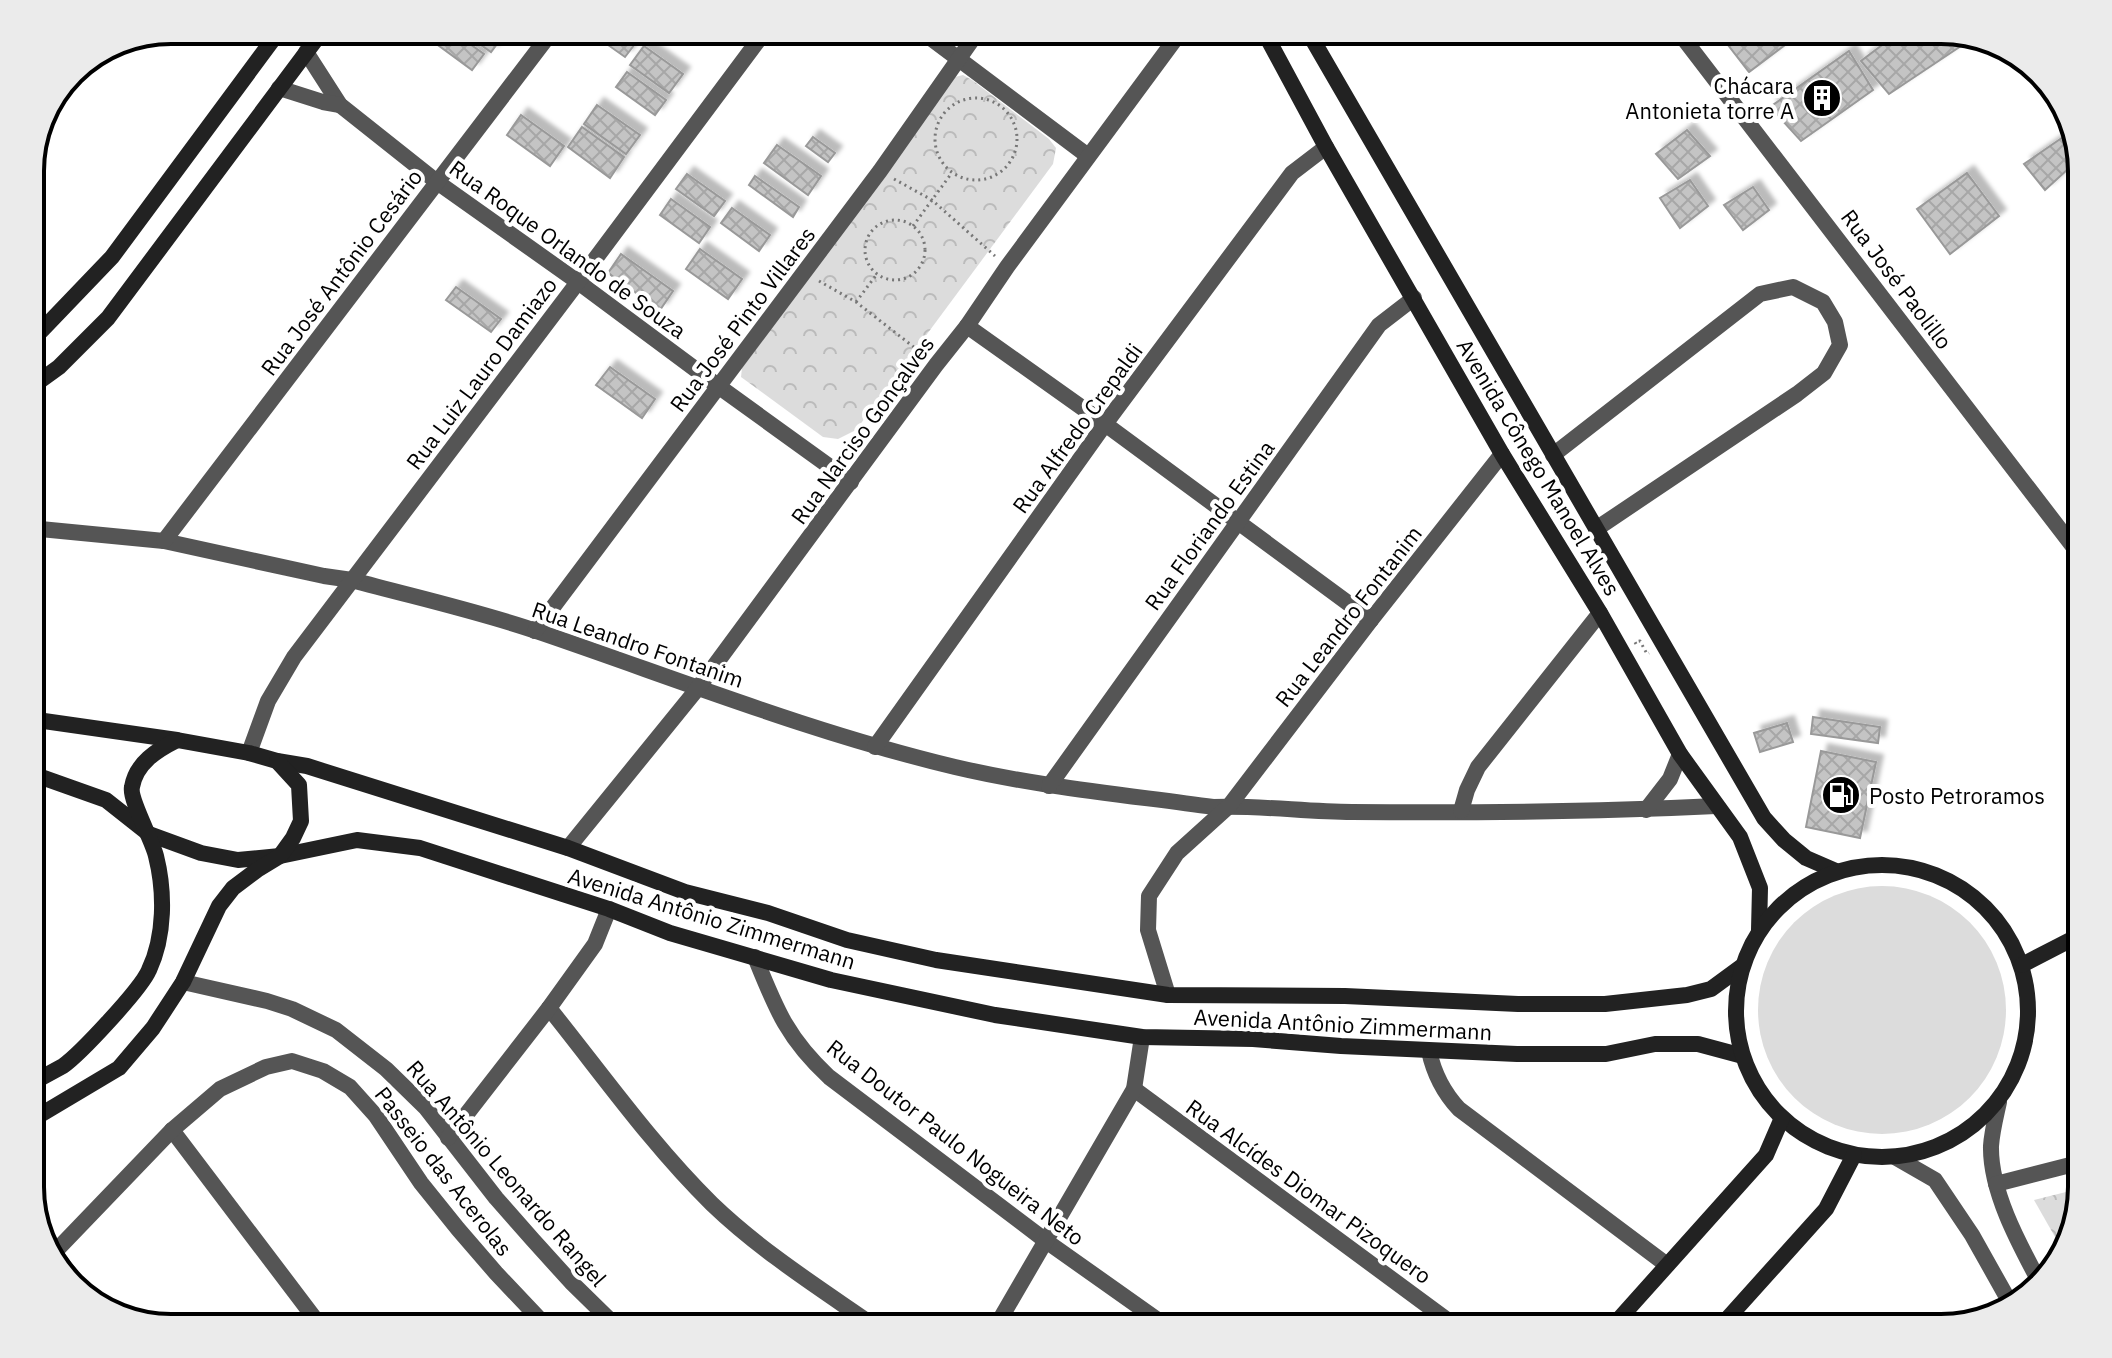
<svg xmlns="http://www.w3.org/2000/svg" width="2112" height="1358" font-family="'IBM Plex Sans',sans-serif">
	<defs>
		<pattern id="park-crowns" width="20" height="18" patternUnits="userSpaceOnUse" patternTransform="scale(2)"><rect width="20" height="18" fill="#dcdcdc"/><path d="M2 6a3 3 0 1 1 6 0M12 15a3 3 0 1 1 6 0" fill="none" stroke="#bbb"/></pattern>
		<pattern id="building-cross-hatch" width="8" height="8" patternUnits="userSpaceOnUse" patternTransform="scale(2)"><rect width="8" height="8" fill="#c4c4c4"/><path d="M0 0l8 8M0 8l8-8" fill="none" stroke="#a7a7a7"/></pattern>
		<filter id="shadow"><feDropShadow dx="7" dy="-7" stdDeviation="2" flood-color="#0004"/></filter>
	</defs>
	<rect width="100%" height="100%" fill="#fff"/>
	<!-- grass -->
	<circle fill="#dcdcdc" cx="1882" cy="1010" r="124"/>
	<!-- park -->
	<g fill="url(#park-crowns)">
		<polygon points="963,75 972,80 1049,139 1056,148 1053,164 856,430 838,439 823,437 741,377 742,368 955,77"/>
		<polygon points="2082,1188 2063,1251 2034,1200"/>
	</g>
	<!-- building -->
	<g fill="url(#building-cross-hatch)" stroke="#999" stroke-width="2" filter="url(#shadow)">
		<polygon points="438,30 450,30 484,54 472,70 431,40"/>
		<polygon points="460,30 494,30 503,36 491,52"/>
		<polygon points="587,30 624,30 638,40 625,57"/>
		<polygon points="1720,30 1805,30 1749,72 1718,32"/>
		<polygon points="1902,30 1941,30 1959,35 1964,44 1889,94 1861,61"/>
		<polygon points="644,46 683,74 669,93 630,65"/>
		<polygon points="1849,51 1873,90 1801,141 1770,107"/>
		<polygon points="627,72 666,100 655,115 616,87"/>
		<polygon points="597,105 640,135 626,154 584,124"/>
		<polygon points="521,115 564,146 550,166 507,135"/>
		<polygon points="582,127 624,157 610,178 568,147"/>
		<polygon points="1687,130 1710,156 1678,179 1656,154"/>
		<polygon points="2066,135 2075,146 2079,159 2045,190 2024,164"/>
		<polygon points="813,137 835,153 828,162 806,146"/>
		<polygon points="777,145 821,176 808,195 764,163"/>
		<polygon points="1967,173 1999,216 1950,254 1917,209"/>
		<polygon points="687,174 725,201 714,216 676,189"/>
		<polygon points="755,176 799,207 793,217 749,185"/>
		<polygon points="1690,180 1708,206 1680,228 1660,198"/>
		<polygon points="1753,187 1769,210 1743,230 1724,205"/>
		<polygon points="671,199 710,227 699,243 660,215"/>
		<polygon points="732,208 770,235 759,251 721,223"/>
		<polygon points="700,249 742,279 728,299 686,269"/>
		<polygon points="621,254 673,291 660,310 608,273"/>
		<polygon points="456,287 501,319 491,332 446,300"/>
		<polygon points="610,367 655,399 642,418 596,385"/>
		<polygon points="1813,717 1880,727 1878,743 1811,734"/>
		<polygon points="1787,723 1793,742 1760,752 1754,733"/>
		<polygon points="1821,751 1876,762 1860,838 1806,827"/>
	</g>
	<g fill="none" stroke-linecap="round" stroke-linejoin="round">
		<!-- path -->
		<g stroke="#777" stroke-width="3" stroke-dasharray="2 4" stroke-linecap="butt">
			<circle cx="976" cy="139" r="41"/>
			<polyline points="894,179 932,200 995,256"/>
			<circle cx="895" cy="250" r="30"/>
			<polyline points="913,226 951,174"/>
			<polyline points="819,281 856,302 924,355"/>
			<polyline points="856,302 877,274"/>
			<polyline points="1636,644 1635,642 1640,641 1647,654 1649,653"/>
		</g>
		<!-- street -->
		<g stroke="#555" stroke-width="16">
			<polyline points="920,30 1088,156"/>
			<polyline points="1677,30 2075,549 2082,555"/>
			<polyline points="306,52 340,105 437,182 578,282 718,386 851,482"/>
			<polyline points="279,88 323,102 340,105"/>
			<polyline points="967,326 1105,424 1371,620"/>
			<polyline points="1553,455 1760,294 1793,287 1823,302 1835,322 1840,345 1824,373 1797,394 1596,529"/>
			<path d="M30,528L164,541L324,576L352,580C414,597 478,611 539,632C677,679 813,733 955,767C1040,787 1127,795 1213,807C1259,805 1306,812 1352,812C1473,813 1595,812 1716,806"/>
			<polyline points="164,541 553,30"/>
			<polyline points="535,631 880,171 979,30"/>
			<polyline points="875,747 1105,424 1292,173 1326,147"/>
			<polyline points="249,753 268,701 294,657 578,282 766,30"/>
			<polyline points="1049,786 1379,325 1414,298"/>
			<polyline points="1646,810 1670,779 1680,754"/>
			<polyline points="1461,811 1467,790 1478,767 1600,613"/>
			<polyline points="568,848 698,688 936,365 967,326 1007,267 1182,30"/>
			<path d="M755,957C776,1009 787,1038 829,1077L1046,1241L1169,1328"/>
			<polyline points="183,982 267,1001 292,1009 336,1030 386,1069 426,1108 496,1198 533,1240 571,1282 618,1328"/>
			<polyline points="1168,995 1148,930 1149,896 1177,853 1229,806 1371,620 1502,454"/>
			<path d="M549,1008C602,1074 652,1145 712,1204C762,1252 821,1289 877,1328"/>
			<path d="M1429,1051C1434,1074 1443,1092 1459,1109L1667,1265"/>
			<polyline points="1134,1089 1458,1328"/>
			<path d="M1999,1102C1996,1116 1992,1131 1991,1146C1990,1191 2019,1244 2040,1283"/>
			<polyline points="172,1130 322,1328"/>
			<polyline points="448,1138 549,1008 595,944 609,909"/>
			<polyline points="1895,1157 1935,1180 1972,1235 2013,1308"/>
			<polyline points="1996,1184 2082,1162"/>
			<polyline points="55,1254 92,1303"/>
			<polyline points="49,1258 172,1130 220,1089 266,1067 292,1061 323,1071 350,1087 376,1116 421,1183 458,1229 496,1273 548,1328"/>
			<polyline points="995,1328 1134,1089 1142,1037"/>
		</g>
		<!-- secondary -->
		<g stroke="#222" stroke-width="16">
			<polyline points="1263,30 1326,147 1502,454 1600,613 1680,754 1740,837 1760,888 1759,930"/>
			<polyline points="1307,30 1764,818 1784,840 1806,858 1836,871"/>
			<polyline points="30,340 42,330 112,257 280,30"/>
			<polyline points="30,388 59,367 108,318 323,30"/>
			<polyline points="30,719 177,740 249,753 277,761 307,766 568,848 685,892 768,913 847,940 936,960 1168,995 1345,996 1518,1004 1605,1004 1687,995 1711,989 1741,967"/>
			<polyline points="30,773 106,800 149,834 201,853 238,860 280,856 357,840 420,848 609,909 670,933 831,980 995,1015 1142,1037 1253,1039 1341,1046 1517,1054 1606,1054 1655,1044 1698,1044 1739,1055"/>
			<circle cx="1882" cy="1011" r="146"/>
			<polyline points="2022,965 2082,934"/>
			<path d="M30,1084C41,1078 52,1072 63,1066C80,1054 141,989 149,970C165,936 165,892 156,856C152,839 129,799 132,787C136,763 157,750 177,740"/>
			<polyline points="30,1121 119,1068 153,1028 183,982 219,906 233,888 257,870 280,856 293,838 301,821 299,785 277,761"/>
			<polyline points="1611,1328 1766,1155 1782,1118"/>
			<polyline points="1719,1328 1826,1209 1854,1155"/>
		</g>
	</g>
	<!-- icons -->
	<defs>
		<g id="building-disc" transform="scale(2)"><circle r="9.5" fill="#000" stroke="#fff"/><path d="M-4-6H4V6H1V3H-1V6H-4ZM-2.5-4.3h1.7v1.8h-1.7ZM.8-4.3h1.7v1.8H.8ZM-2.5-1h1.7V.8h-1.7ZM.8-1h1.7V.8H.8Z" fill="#fff"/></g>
		<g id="fuel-disc" transform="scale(2)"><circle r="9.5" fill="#000" stroke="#fff"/><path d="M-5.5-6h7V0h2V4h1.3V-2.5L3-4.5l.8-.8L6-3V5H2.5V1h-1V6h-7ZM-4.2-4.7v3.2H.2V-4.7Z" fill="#fff"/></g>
	</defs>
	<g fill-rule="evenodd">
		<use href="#building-disc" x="1822" y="98"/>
		<use href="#fuel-disc" x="1841" y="795"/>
	</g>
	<g text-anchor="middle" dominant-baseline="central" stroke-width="8" stroke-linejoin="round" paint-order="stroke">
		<!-- poi labels -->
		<g font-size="22" fill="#000" stroke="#fff" text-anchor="end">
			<text x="1794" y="85">Chácara<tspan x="1794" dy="25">Antonieta torre A</tspan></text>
			<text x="1869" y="795" text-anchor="start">Posto Petroramos</text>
		</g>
		<!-- street labels -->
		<g font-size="22" fill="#000" stroke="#fff">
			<text transform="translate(568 249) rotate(36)">Rua Roque Orlando de Souza</text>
			<text transform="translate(341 272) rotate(-53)">Rua José Antônio Cesário</text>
			<text transform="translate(1897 279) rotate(53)">Rua José Paolillo</text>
			<text transform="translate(742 319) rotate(-53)">Rua José Pinto Villares</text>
			<text transform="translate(481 373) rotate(-53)">Rua Luiz Lauro Damiazo</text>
			<text transform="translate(1077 428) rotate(-54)">Rua Alfredo Crepaldi</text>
			<text transform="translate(862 430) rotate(-54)">Rua Narciso Gonçalves</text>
			<text transform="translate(1539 467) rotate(59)">Avenida Cônego Manoel Alves</text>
			<text transform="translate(1209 525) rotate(-54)">Rua Floriando Estina</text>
			<text transform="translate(1348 616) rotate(-52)">Rua Leandro Fontanim</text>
			<text transform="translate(638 644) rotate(19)">Rua Leandro Fontanim</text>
			<text transform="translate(712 918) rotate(17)">Avenida Antônio Zimmermann</text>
			<text transform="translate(1343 1024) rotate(3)">Avenida Antônio Zimmermann</text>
			<text transform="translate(956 1142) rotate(38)">Rua Doutor Paulo Nogueira Neto</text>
			<text transform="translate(444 1171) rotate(52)">Passeio das Acerolas</text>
			<text transform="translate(507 1173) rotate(49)">Rua Antônio Leonardo Rangel</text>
			<text transform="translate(1309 1191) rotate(36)">Rua Alcídes Diomar Pizoquero</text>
		</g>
	</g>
	<!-- crop -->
	<path d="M0 0H2112V1358H0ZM171 44H1941A127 127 0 0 1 2068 171V1187A127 127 0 0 1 1941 1314H171A127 127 0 0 1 44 1187V171A127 127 0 0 1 171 44Z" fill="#ebebeb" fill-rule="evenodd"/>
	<path fill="none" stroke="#000" stroke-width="4" d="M171 44H1941A127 127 0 0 1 2068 171V1187A127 127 0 0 1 1941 1314H171A127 127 0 0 1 44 1187V171A127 127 0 0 1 171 44Z"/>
</svg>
